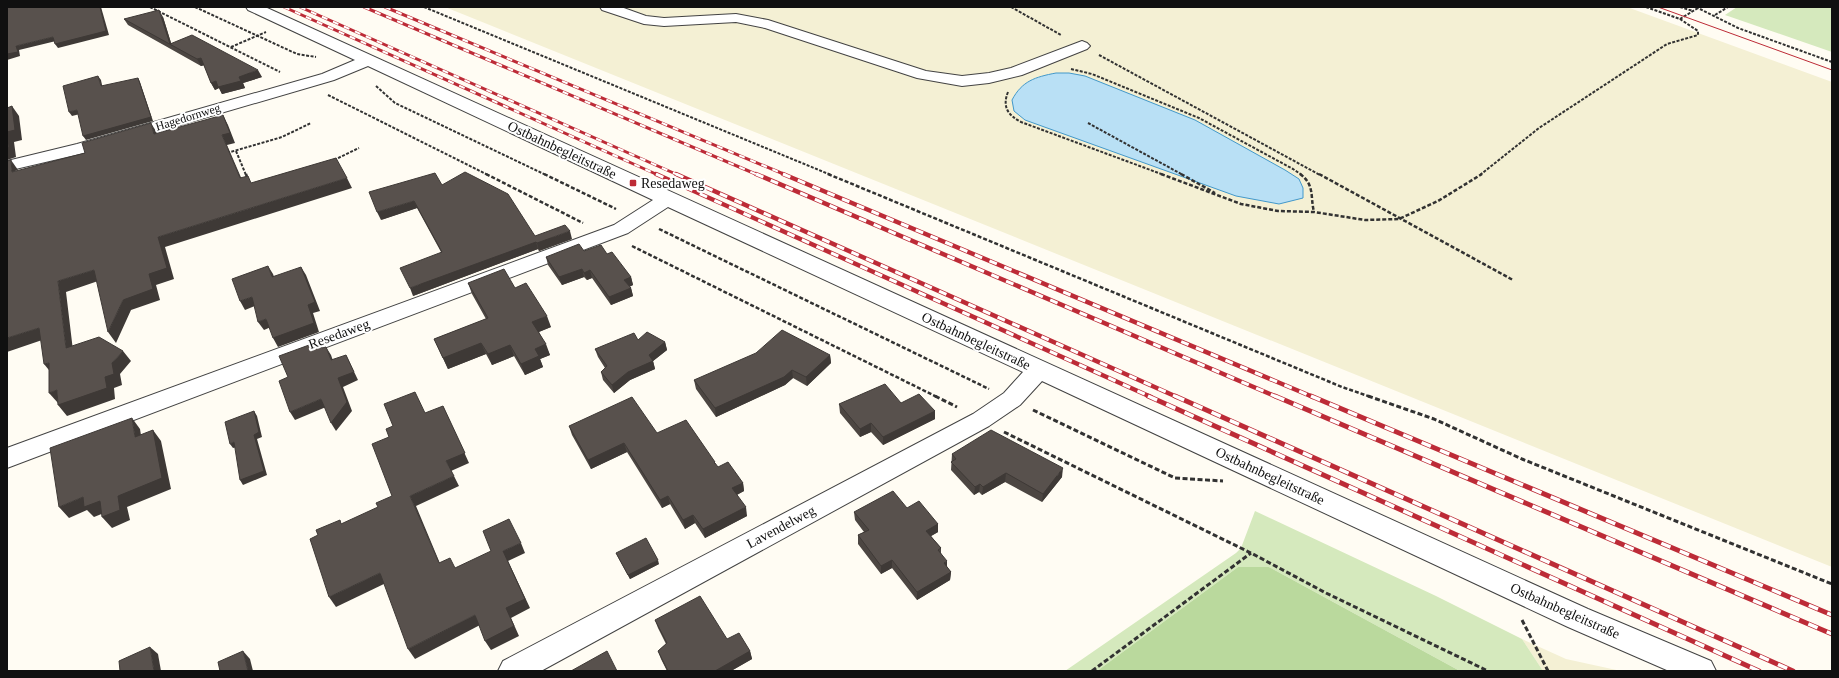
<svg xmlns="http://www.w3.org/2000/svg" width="1839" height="678" font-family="Georgia,serif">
	<rect width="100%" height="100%" fill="#fffcf3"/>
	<!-- farmland -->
	<g fill="#f4f0d4">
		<polygon points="445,7 1627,7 1832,82 1832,567"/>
		<polygon points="1522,639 1566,659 1621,671 1543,671"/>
	</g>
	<!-- green -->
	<g fill="#d5e9bd">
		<polygon points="1737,7 1832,7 1832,52 1725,15"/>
		<polygon points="1255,511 1436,596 1522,639 1543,671 1460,671 1269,567 1238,567 1097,671 1065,671 1236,553 1241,548"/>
	</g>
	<!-- forest -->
	<polygon fill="#bad99d" points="1238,567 1269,567 1460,671 1097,671"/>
	<!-- water -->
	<path fill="#b9e0f5" stroke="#4298ca" d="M1056,73H1069L1085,76L1195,120L1285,170L1299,179L1303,188V198L1279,204L1236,196L1025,120L1014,111L1012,100C1022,81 1035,77 1056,73Z"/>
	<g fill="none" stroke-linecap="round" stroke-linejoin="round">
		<!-- minor casing -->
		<g stroke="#434343" stroke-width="2">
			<g id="minor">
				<polygon points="246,7 265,7 1588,609 1711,661 1716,671 1669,671 1568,627 1042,381 1020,405 989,426 541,671 498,671 503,661 973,414 1004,393 1023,372 668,207 628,233 7,468 7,448 614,225 653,200 368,66 334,80 88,152 7,171 7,161 77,144 322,74 355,60 248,10"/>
				<polygon points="600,7 621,7 646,16 664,18 736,14 768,20 926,71 962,76 989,73 1011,68 1082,41 1087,43 1090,46 1087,49 1022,75 989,83 962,86 917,78 765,28 736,22 664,26 644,24 602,10"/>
			</g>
		</g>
		<!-- path-far2 -->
		<g stroke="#323232" stroke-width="2" stroke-dasharray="3 1.5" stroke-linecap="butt">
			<polyline points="150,7 280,72"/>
			<polyline points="195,7 297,54 316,57"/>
			<polyline points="424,7 831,175"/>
			<polyline points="1011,7 1061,35"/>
			<polyline points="1646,7 1680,19 1698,8"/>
			<polyline points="1680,7 1693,11"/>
			<polyline points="1696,7 1738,28 1832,62"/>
			<polyline points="1715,15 1728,7"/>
			<polyline points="231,47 266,32"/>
			<polyline points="1099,55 1320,175"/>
			<polyline points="1071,69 1092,74 1199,118 1293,169 1302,175"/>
			<polyline points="376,86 395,103 546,175"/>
			<path d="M1008,92C1002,107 1008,115 1021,122L1164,175"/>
			<polyline points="328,95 488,175"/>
			<polyline points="1088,123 1183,175"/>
			<polyline points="236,151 246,175"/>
			<polyline points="227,153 282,137 311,123"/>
			<polyline points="334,160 359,148"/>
			<polyline points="1480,175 1539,128 1667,44 1698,35 1698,31 1680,19"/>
		</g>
		<!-- path-far1 -->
		<g stroke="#323232" stroke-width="2.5" stroke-dasharray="4 2" stroke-linecap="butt">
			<polyline points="246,174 248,180"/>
			<polyline points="486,174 583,223"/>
			<polyline points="544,174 616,209"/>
			<polyline points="828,174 1342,387 1371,397"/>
			<polyline points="1161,174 1241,204 1278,211 1314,212 1365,220 1399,219 1438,201 1482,174"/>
			<polyline points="1181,174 1215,193"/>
			<path d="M1300,174C1315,185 1310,196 1314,212"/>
			<polyline points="1319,174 1513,280"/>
			<polyline points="659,229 989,389"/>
			<polyline points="632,246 937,397"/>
		</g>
		<!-- path -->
		<g stroke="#323232" stroke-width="3" stroke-dasharray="5 2.5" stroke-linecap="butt">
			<polyline points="935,396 957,407"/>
			<polyline points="1368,396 1434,419 1522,459 1832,584"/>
			<polyline points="1033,410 1175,478 1223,481"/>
			<polyline points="1004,432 1251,553 1326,593 1488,671"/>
			<polyline points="1522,620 1548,671"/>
			<polyline points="1092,671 1251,553"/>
		</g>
		<!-- minor -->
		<use href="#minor" fill="#fff" fill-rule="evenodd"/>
		<!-- tram -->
		<polyline stroke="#bd2b37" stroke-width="1" points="1658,7 1832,70"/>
		<!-- rail-far2 casing -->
		<g stroke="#bd2b37" stroke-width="3">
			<g id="rail-far2">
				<polyline points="284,7 658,175"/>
				<polyline points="300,7 678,175"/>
				<polyline points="364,7 758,175"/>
				<polyline points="385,7 786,175"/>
			</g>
		</g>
		<!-- rail-far1 casing -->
		<g stroke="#bd2b37" stroke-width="4.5">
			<g id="rail-far1">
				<polyline points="656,174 1151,397"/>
				<polyline points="676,174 1177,397"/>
				<polyline points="756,174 1277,397"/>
				<polyline points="783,174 1313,397"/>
			</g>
		</g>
		<!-- rail casing -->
		<g stroke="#bd2b37" stroke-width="5">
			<g id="rail">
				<polyline points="1148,396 1759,671"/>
				<polyline points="1175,396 1793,671"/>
				<polyline points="1275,396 1832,634"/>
				<polyline points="1311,396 1832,615"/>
			</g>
		</g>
		<!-- rail-far2 -->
		<use href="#rail-far2" stroke="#fff" stroke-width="2" stroke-dasharray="6" stroke-linecap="butt"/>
		<!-- rail-far1 -->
		<use href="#rail-far1" stroke="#fff" stroke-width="3" stroke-dasharray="8" stroke-linecap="butt"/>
		<!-- rail -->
		<use href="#rail" stroke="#fff" stroke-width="3.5" stroke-dasharray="10" stroke-linecap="butt"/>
	</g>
	<!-- wall -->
	<g fill="#4c4642">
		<polygon points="163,17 171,43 262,77 243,83 245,88 222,94 219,88 215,90 211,83 204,65 201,66 128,25 124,19"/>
		<polygon points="442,185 535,236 572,239 539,251 538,249 413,296 441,252 417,208 381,220"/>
		<polygon points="584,251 607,254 631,277 633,285 629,287 631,288 633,296 611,305 592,278 587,280 584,277 562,285 548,265 546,257"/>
		<polygon points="468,283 515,288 551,327 539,332 550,355 540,359 543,367 525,375 514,356 492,365 486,354 448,369 434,339 486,319 472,294"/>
		<polygon points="638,340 665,342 667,350 653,361 655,369 630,380 614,393 603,380 601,372 605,368 598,357 595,349"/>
		<polygon points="830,355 831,363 807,386 793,378 785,385 716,417 696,389 694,380"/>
		<polygon points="901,403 935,411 935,419 883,445 871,432 860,437 840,413 839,404"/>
		<polygon points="569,426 657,433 718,467 743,483 744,491 737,495 747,516 705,538 695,523 685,529 670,504 662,508 627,452 591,469 572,435"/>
		<polygon points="952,454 1062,477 1042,502 1005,482 982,495 979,492 974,495 951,470"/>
		<polygon points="907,508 938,524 938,532 931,536 941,548 941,553 947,567 951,572 950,580 917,600 892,568 881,574 858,544 858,535 864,532 855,520 854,512"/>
		<polygon points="616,553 659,564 630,579 618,557"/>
		<polygon points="655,620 727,639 750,651 752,659 731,671 667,671 661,659 658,651 666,644 658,628"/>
	</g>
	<!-- shaded-wall -->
	<g fill="#3e3936">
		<polygon points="100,7 101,7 109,35 58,48 55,44"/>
		<polygon points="159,10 163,17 172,46 171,45"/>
		<polygon points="53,37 56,41 19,50 20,56 7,60 7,54 16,46"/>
		<polygon points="201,58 205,65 201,66 197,59"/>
		<polygon points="258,70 262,77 243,83 245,88 222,94 219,88 215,90 211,83 239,77"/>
		<polygon points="98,76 101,80 103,90 101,86"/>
		<polygon points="138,78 140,82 153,121 86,140 83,136"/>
		<polygon points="12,106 19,116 22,140 14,142 16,157 7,160 7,132"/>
		<polygon points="77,110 80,114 72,116 69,112"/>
		<polygon points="223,115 228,125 235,143 227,145 246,189 240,178 222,135"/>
		<polygon points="151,123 157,133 154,134"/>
		<polygon points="11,160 18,170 12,172"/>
		<polygon points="347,178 352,188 165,247 174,279 156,285 160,300 131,310 116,343 108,332 123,300 149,274 158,237"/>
		<polygon points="414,201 417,208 381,220 377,212"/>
		<polygon points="570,231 572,239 539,251 537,243"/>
		<polygon points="536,242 538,249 413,296 410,288"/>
		<polygon points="268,266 273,274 277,285 272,277"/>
		<polygon points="301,267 306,275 320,311 313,313 319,332 278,347 273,338 308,305"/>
		<polygon points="582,269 584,277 562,285 559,277"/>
		<polygon points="94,270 101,280 66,292 74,359 66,348 58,281"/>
		<polygon points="590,270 592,278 587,280 584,273"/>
		<polygon points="631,277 633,285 626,288 624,280"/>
		<polygon points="631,288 633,296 611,305 609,297"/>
		<polygon points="252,297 257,305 245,310 240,301"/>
		<polygon points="547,316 551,327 536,333 532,322"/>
		<polygon points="266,319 271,327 264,330 258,322"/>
		<polygon points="39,328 48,338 7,352 7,338"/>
		<polygon points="665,342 667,350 653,361 655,369 630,380 614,393 612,385"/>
		<polygon points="481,343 486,354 448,369 443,358"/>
		<polygon points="546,344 550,355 540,359 543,367 525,375 521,364 535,349"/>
		<polygon points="510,345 514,356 492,365 488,354"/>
		<polygon points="326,347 331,355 336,369 331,360"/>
		<polygon points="123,351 131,361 120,374 122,385 114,388 115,399 67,416 58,405 112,363"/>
		<polygon points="346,355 358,380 343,387 352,411 336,431 331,423 338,378"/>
		<polygon points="830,355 831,363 807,386 806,377"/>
		<polygon points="49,363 53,375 44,364"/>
		<polygon points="792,370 793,378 785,385 716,417 715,408"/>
		<polygon points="57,390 58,403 49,393"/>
		<polygon points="321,399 326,407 295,420 290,412"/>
		<polygon points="443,406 469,463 451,471 446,461"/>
		<polygon points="254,411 257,416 262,437 257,439 267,475 243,485 240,480 254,435"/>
		<polygon points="935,411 935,419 883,445 883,437"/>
		<polygon points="132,418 140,429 143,448 135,437"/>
		<polygon points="871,423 871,432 860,437 860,429"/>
		<polygon points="153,430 161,441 171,489 127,507 130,520 112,528 102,517 118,496"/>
		<polygon points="234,442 237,447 233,448 230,444"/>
		<polygon points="624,443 627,452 591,469 588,460"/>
		<polygon points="1063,468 1062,477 1042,502 1043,494"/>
		<polygon points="1006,473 1005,482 982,495 983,487"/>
		<polygon points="454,476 459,486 416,506 444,573 439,563 410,496"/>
		<polygon points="743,483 744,491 734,496 732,488"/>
		<polygon points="980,484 979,492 974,495 975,487"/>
		<polygon points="668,496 670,504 662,508 660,500"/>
		<polygon points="83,497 100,501 109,511 94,517 87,510 69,518 59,507"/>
		<polygon points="746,507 747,516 705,538 703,529"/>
		<polygon points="693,515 695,523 685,529 683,520"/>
		<polygon points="938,524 938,532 926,539 926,531"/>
		<polygon points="521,543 525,553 508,561 530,608 511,618 519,636 491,650 485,641 506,608 503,551"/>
		<polygon points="658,560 659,564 630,579 628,575"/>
		<polygon points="892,560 892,568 881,574 881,566"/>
		<polygon points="947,561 947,569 944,563"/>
		<polygon points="951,572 950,580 917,600 917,592"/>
		<polygon points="380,573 386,583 336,607 329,597"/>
		<polygon points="475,615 480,625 415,659 408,649"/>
		<polygon points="150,647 158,654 161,671 154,671"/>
		<polygon points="243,651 250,659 253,671 248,671"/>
		<polygon points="750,651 752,659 731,671 715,671"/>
	</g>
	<!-- building -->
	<g fill="#58514d" stroke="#3e3936">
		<polygon points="7,7 100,7 106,31 55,44 53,37 16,46 18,52 7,54"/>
		<polygon points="159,10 170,44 192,35 258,70 239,77 241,81 218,87 216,81 211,83 201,58 197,59 124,19"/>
		<polygon points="98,76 101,86 138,78 151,117 83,136 77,110 69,112 63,86"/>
		<polygon points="12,106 15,130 7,132 9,147 7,148 7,108"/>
		<polygon points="223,115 230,133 222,135 240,178 248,176 251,183 336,158 347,178 158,237 167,268 149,274 153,289 123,300 108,332 94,270 58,281 66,348 99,337 123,351 112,363 114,374 105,377 107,388 58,405 57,390 49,393 49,363 44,364 39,328 7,338 7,161 11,160 12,172 85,153 82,143 151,123 154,134"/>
		<polygon points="465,172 508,194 535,236 565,225 570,231 537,243 536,242 410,288 400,268 442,252 414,201 377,212 369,192 435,173 442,185"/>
		<polygon points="579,244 584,251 601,245 607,254 612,252 631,277 624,280 631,288 609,297 590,270 584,273 582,269 559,277 546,257"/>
		<polygon points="268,266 272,277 301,267 315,302 308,305 314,323 273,338 266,319 258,322 252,297 240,301 232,279"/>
		<polygon points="504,269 515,288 526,283 547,316 532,322 546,344 535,349 539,356 521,364 510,345 488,354 481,343 443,358 434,339 488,318 468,283"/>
		<polygon points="782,330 830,355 806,377 792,370 784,377 715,408 694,380 756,353"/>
		<polygon points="647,332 665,342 649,355 653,361 628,372 612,385 601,372 607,366 595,349 634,333 638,340"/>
		<polygon points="320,341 322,348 326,347 331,360 346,355 354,372 338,378 347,402 331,423 321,399 290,412 279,381 288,377 279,356"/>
		<polygon points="885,384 901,403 919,394 935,411 883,437 871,423 860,429 839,404"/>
		<polygon points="415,392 425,413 443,406 465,453 446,461 454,476 410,496 439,563 450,558 455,568 491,551 483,531 509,519 521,543 503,551 525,599 506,608 514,626 485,641 475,615 408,649 380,573 329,597 310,539 318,535 316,530 340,520 341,524 378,507 376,503 392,496 372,444 389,437 386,429 393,426 384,404"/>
		<polygon points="632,397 657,433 686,420 715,462 714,463 715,463 718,467 728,462 743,483 732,488 746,507 703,529 693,515 683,520 668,496 660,500 624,443 588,460 569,426"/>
		<polygon points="254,411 259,432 254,435 264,471 240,480 234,442 230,444 225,422"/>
		<polygon points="132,418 135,437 153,430 162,478 118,496 120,510 102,517 100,501 84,507 83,497 59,507 50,448"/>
		<polygon points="991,430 1063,468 1043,494 1006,473 983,487 980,484 975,487 951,462 956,459 952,454"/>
		<polygon points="893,491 907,508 919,501 938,524 926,531 941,548 938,550 947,561 944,563 951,572 917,592 892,560 881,566 858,535 869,530 854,512"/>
		<polygon points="646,538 658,560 628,575 616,553"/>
		<polygon points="700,596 727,639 739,633 750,651 715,671 668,671 658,651 667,643 655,620"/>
		<polygon points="150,647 154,671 120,671 119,661"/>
		<polygon points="243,651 248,671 220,671 218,662"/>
		<polygon points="607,651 617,671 571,671"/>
	</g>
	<!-- markers -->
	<rect fill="#bd2b37" stroke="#fff" stroke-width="1.5" x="629" y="179" width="8" height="8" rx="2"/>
	<g text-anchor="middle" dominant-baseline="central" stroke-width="4" stroke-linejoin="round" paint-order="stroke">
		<!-- far-street labels -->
		<g font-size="12" fill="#101010" stroke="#fff">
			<text transform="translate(188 117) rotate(-17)">Hagedornweg</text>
		</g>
		<!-- street labels -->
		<g font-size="14" fill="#101010" stroke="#fff">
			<text transform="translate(562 150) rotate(25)">Ostbahnbegleitstraße</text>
			<text transform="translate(339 334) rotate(-20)">Resedaweg</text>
			<text transform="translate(976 341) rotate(25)">Ostbahnbegleitstraße</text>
			<text transform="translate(1270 476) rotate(25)">Ostbahnbegleitstraße</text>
			<text transform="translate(781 527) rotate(-28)">Lavendelweg</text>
			<text transform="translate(1565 611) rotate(24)">Ostbahnbegleitstraße</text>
		</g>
		<!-- poi labels -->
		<g font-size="14" fill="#101010" stroke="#fff" text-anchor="start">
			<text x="641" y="183">Resedaweg</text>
		</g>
	</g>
	<!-- border -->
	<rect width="1839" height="678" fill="none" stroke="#101010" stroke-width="16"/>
</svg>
